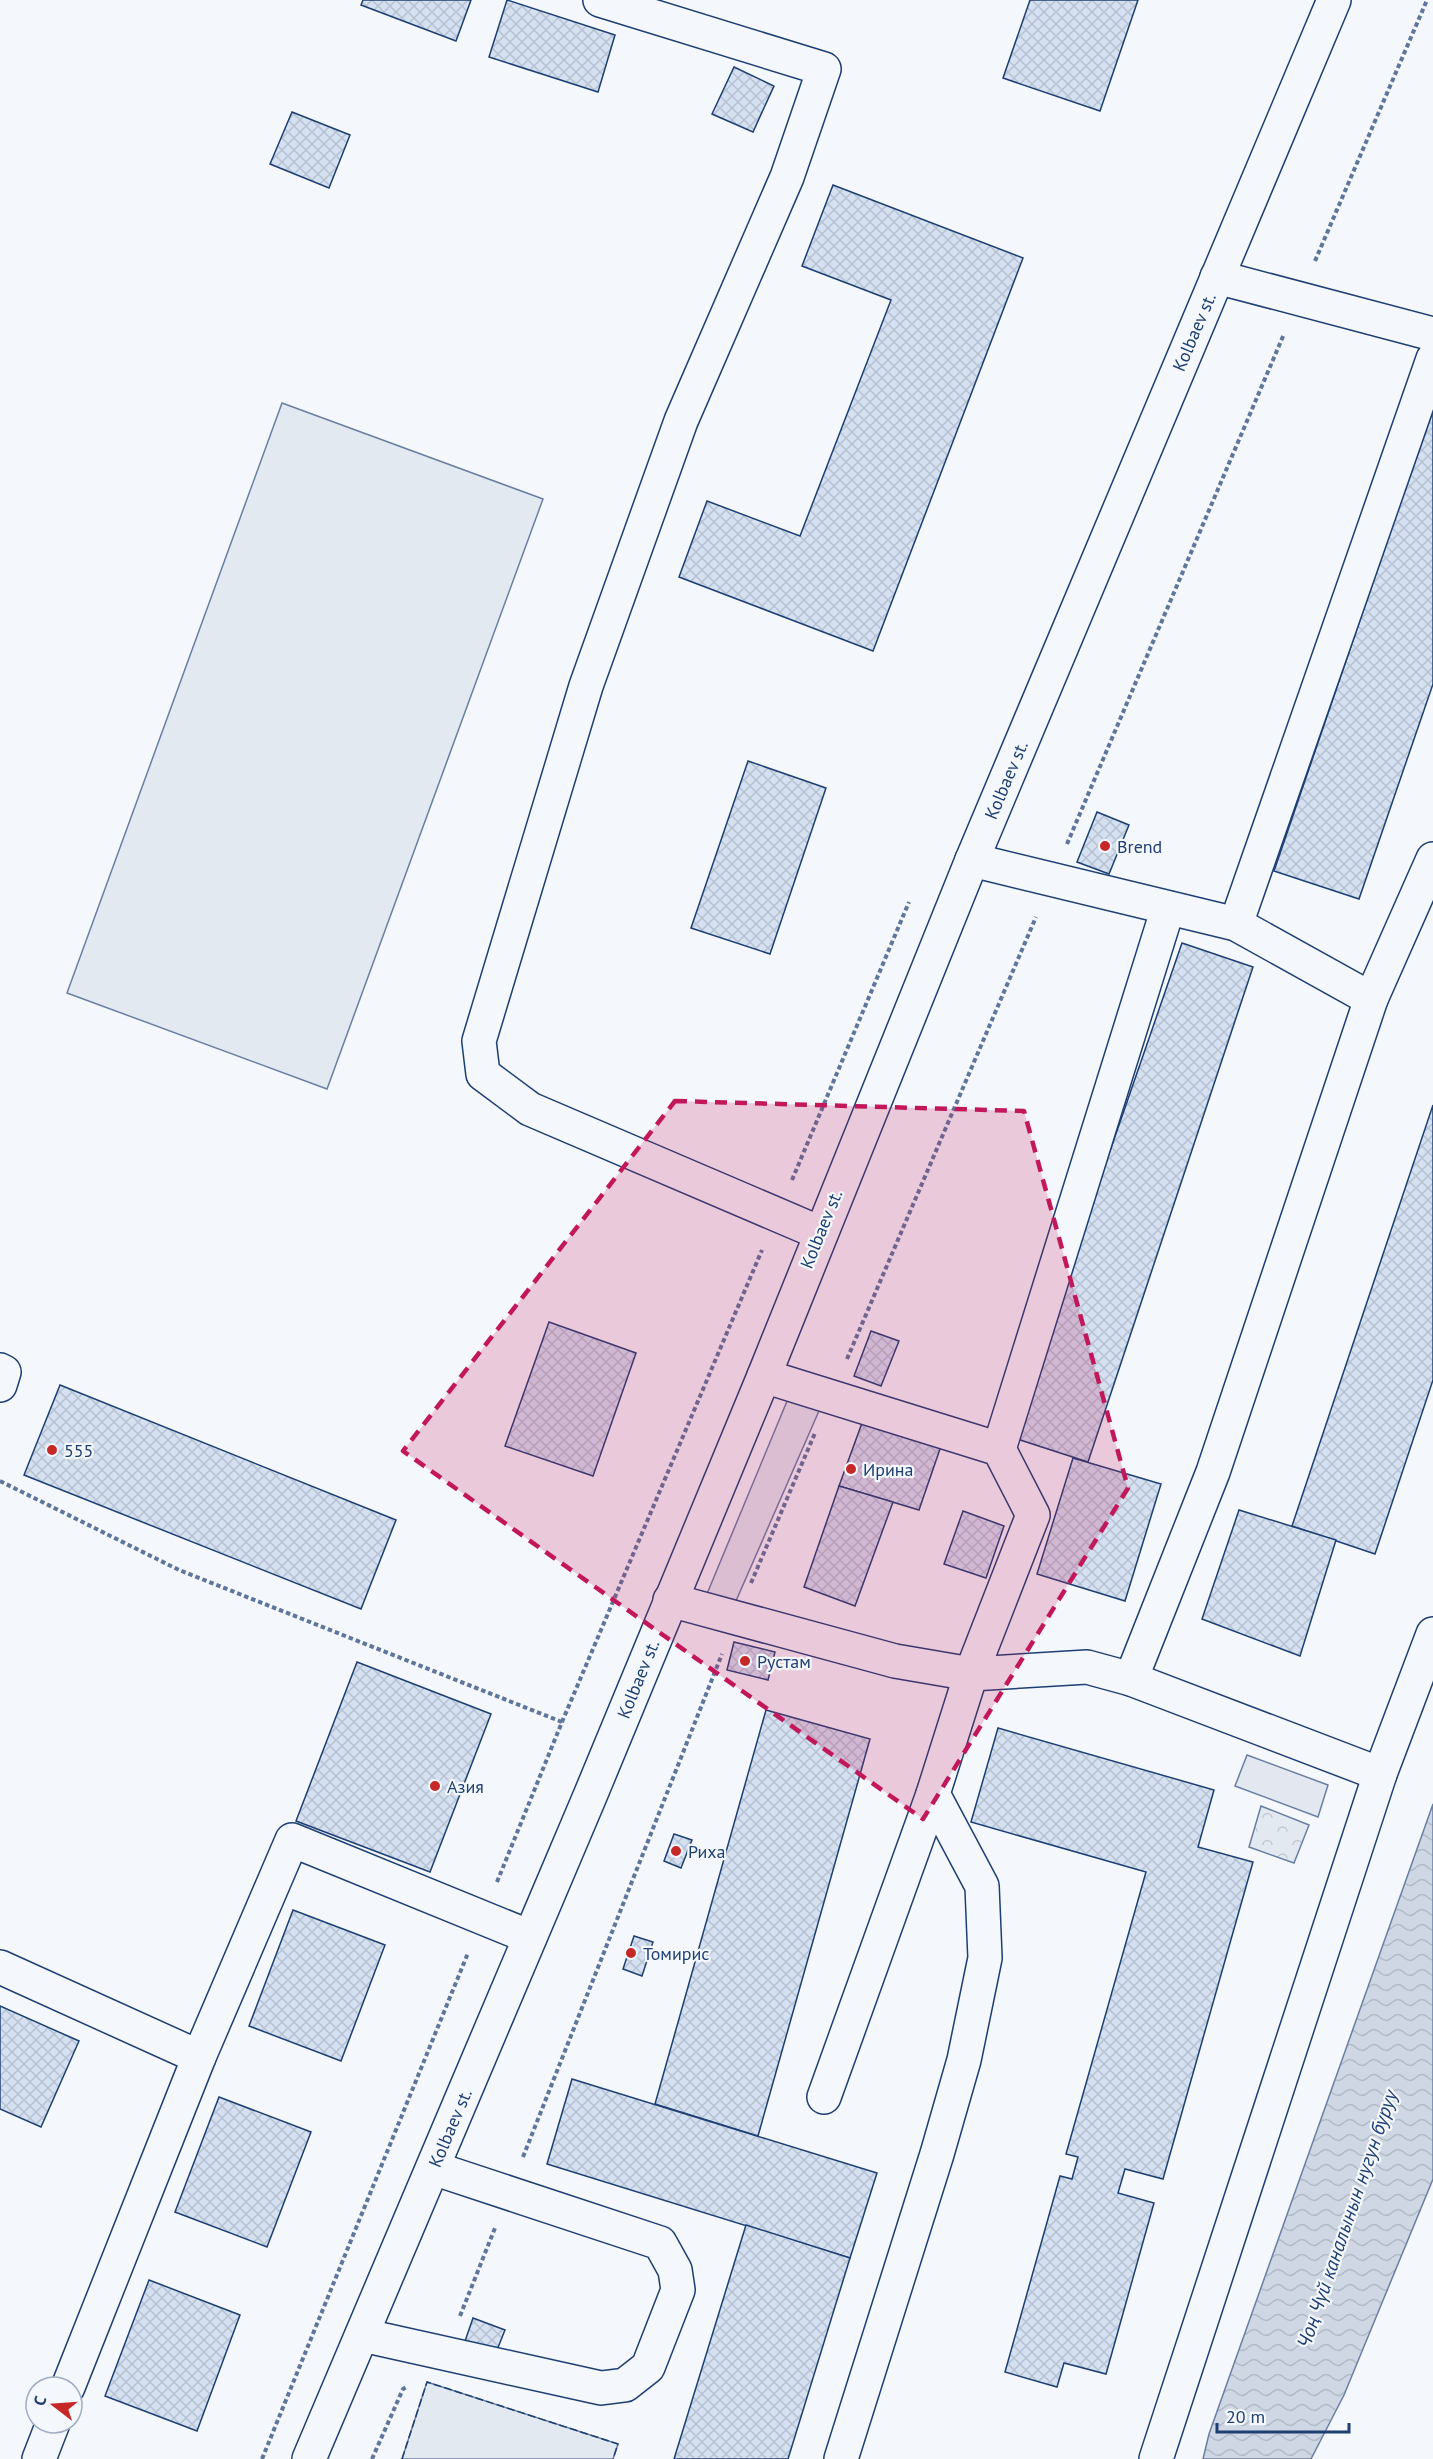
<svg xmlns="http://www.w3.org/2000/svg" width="1433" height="2459" font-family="'PT Sans',sans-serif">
	<defs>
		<pattern id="park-crowns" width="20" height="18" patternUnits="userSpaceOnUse" patternTransform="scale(1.5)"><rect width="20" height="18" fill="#e3e9f0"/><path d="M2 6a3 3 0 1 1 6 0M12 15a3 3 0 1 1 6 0" fill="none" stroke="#c2c9d1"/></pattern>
		<pattern id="water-waves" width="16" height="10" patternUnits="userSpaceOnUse" patternTransform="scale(1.5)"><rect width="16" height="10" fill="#cfd7e4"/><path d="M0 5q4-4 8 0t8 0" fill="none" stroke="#b1bac7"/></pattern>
		<pattern id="building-cross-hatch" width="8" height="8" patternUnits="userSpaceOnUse" patternTransform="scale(1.5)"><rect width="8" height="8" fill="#d5e0f0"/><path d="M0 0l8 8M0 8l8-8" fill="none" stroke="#b6c1d1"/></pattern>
	</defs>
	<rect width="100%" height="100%" fill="#f4f7fb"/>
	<!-- park -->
	<polygon fill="url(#park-crowns)" stroke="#687fa3" stroke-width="1.5" points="1261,1806 1309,1825 1294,1863 1249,1847"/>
	<!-- garden -->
	<g fill="#e3e9f0" stroke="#687fa3" stroke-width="1.5">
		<polygon points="282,403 543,499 327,1089 67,993"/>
		<polygon points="427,2382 618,2444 613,2459 402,2459"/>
	</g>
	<!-- parking -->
	<g fill="#e3e8f0" stroke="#687fa3" stroke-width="1.5">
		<polygon points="790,1394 822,1404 732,1610 704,1601"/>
		<polygon points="1247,1755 1328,1785 1318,1817 1235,1786"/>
	</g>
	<!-- water -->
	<polygon fill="url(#water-waves)" stroke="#687fa3" stroke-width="1.5" points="1433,1804 1433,2179 1344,2395 1311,2459 1203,2459 1209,2434"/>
	<!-- building -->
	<g fill="url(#building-cross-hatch)" stroke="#1d3f73" stroke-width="1.5">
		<polygon points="363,0 471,0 456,41 361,5"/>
		<polygon points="507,0 615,35 598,92 489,57"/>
		<polygon points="1030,0 1138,0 1100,111 1003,78"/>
		<polygon points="734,67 774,86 753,132 712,114"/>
		<polygon points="292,112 350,135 329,188 270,164"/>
		<polygon points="833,185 1023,258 873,651 679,577 707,501 800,536 891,300 802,266"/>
		<polygon points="1433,407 1433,684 1359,899 1274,871"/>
		<polygon points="748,761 826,788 770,954 691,928"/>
		<polygon points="1097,812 1129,825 1109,874 1077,862"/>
		<polygon points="1182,943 1253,967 1088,1462 1011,1437"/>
		<polygon points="1433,1105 1433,1380 1375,1554 1292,1526"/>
		<polygon points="549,1322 636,1353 593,1476 505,1446"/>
		<polygon points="871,1331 899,1341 881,1386 854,1376"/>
		<polygon points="60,1385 396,1520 361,1609 24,1475"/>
		<polygon points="862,1423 941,1446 919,1510 839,1486"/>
		<polygon points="1073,1458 1161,1484 1125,1601 1037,1574"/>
		<polygon points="839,1486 893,1502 855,1606 804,1587"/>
		<polygon points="1239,1510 1336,1540 1300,1656 1202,1619"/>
		<polygon points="963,1511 1004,1526 986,1578 944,1564"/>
		<polygon points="734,1642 775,1652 768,1680 727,1670"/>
		<polygon points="357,1662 491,1714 430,1872 296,1821"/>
		<polygon points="766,1710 870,1739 758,2136 655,2104"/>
		<polygon points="998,1728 1214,1790 1198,1847 1253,1862 1163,2179 1125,2169 1118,2193 1154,2203 1106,2374 1064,2363 1057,2387 1005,2372 1060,2176 1072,2179 1078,2157 1066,2154 1146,1872 971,1822"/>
		<polygon points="674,1834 692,1840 681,1868 664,1861"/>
		<polygon points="293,1910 385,1945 341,2061 249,2026"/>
		<polygon points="634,1936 653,1942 642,1976 623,1969"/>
		<polygon points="0,2006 79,2041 41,2127 0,2109"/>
		<polygon points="572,2079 877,2173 850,2258 547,2164"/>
		<polygon points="219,2097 311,2132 267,2247 175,2212"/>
		<polygon points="746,2225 850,2258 788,2459 674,2459"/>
		<polygon points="149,2280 240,2315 197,2431 105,2396"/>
		<polygon points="473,2318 505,2330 495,2355 464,2344"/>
	</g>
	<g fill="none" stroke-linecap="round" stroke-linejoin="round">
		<!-- minor casing -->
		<g stroke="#1d3f73" stroke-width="36">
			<g id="minor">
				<polyline points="600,0 824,69 787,177 681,421 586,686 479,1041 483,1074 530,1109 820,1233"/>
				<polyline points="1217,277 1433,334"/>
				<polyline points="972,860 1236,924 1371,999 1213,1472 1131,1679"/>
				<polyline points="1236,924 1433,359"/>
				<polyline points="1371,999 1433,859"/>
				<polyline points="0,1370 4,1372 0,1385"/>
				<polyline points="764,1376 999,1449 1033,1515 971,1674 933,1794 982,1886 985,1958 964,2060 937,2154 841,2459"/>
				<polyline points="999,1449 1168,908"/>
				<polyline points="670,1600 895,1661 971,1674 1087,1667 1131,1679 1380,1774"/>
				<polyline points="0,1967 199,2057 292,1840 530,1937"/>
				<polyline points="824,2097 933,1794"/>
				<polyline points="362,2335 601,2388 625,2385 648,2367 678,2290 675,2270 660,2243 433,2168"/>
				<polyline points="68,2387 199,2057"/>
				<polyline points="39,2459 53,2423"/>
				<polyline points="1156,2459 1380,1774 1433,1634"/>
			</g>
		</g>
		<!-- major casing -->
		<g stroke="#1d3f73" stroke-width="36">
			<polyline id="major" points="309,2459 590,1796 764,1376 972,860 1334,0"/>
		</g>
		<!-- path -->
		<g stroke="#5e769c" stroke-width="4" stroke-dasharray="4.5 3" stroke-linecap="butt">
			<polyline points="1315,261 1427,0"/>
			<polyline points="1067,844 1284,334"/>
			<polyline points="792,1180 909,902"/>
			<polyline points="847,1359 1036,917"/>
			<polyline points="0,1481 179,1570 562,1722"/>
			<polyline points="751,1583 815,1433"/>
			<polyline points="497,1882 562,1722 762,1250"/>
			<polyline points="523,2157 722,1654"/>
			<polyline points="460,2316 495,2228"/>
			<polyline points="262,2459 468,1953"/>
			<polyline points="372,2459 403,2389 408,2386"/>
		</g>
		<!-- minor -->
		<use href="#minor" stroke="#f4f7fb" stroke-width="33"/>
		<!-- major -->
		<use href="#major" stroke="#f4f7fb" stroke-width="33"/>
		<!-- fence -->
		<polyline stroke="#1d3f73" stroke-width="1.5" stroke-dasharray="8 3" stroke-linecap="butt" points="402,2459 427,2382 618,2444 613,2459"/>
	</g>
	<!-- marked area -->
	<path fill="#c2185b" fill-opacity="0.2" stroke="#c2185b" stroke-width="4.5" stroke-dasharray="12 8" stroke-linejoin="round" d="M675,1101L1024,1111L1128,1488L923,1819L403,1451Z"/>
	<!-- markers -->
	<g fill="#c62828" stroke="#f4f7fb" stroke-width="2">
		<circle cx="1105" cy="846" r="6"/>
		<circle cx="52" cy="1450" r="6"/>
		<circle cx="851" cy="1469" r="6"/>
		<circle cx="745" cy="1661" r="6"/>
		<circle cx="435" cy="1786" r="6"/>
		<circle cx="676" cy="1851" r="6"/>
		<circle cx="631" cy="1953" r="6"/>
	</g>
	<g text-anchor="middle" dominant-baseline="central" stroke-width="4.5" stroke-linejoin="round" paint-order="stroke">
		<!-- street labels -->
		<g font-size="18" fill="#1d3f73" stroke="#f4f7fb">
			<text transform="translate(1194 332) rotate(-67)">Kolbaev st.</text>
			<text transform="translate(1006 780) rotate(-67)">Kolbaev st.</text>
			<text transform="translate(821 1229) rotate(-68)">Kolbaev st.</text>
			<text transform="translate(638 1679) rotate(-68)">Kolbaev st.</text>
			<text transform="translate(450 2128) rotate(-67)">Kolbaev st.</text>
		</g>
		<!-- poi labels -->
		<g font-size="18" fill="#1d3f73" stroke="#f4f7fb" text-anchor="start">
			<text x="1117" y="846">Brend</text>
			<text x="64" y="1450">555</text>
			<text x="863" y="1469">Ирина</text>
			<text x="757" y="1661">Рустам</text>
			<text x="447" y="1786">Азия</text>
			<text x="688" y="1851">Риха</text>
			<text x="643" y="1953">Томирис</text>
		</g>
		<!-- water labels -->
		<g font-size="20" font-style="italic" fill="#1d3f73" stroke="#f4f7fb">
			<text transform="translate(1347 2219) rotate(-71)">Чоң Чүй каналынын нугун буруу</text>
		</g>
	</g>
	<!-- north arrow -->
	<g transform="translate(54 2405) rotate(287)"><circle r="28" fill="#f4f7fb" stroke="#9eadc5" stroke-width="1.5"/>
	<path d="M0-4.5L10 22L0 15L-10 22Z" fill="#c62828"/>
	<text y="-9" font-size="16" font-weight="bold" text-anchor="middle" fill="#1d3f73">С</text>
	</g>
	<!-- scale -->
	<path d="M1217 2423v9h132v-9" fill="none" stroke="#1d3f73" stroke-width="3"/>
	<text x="1226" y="2423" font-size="18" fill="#1d3f73" stroke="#f4f7fb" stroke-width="4.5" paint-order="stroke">20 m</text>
</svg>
